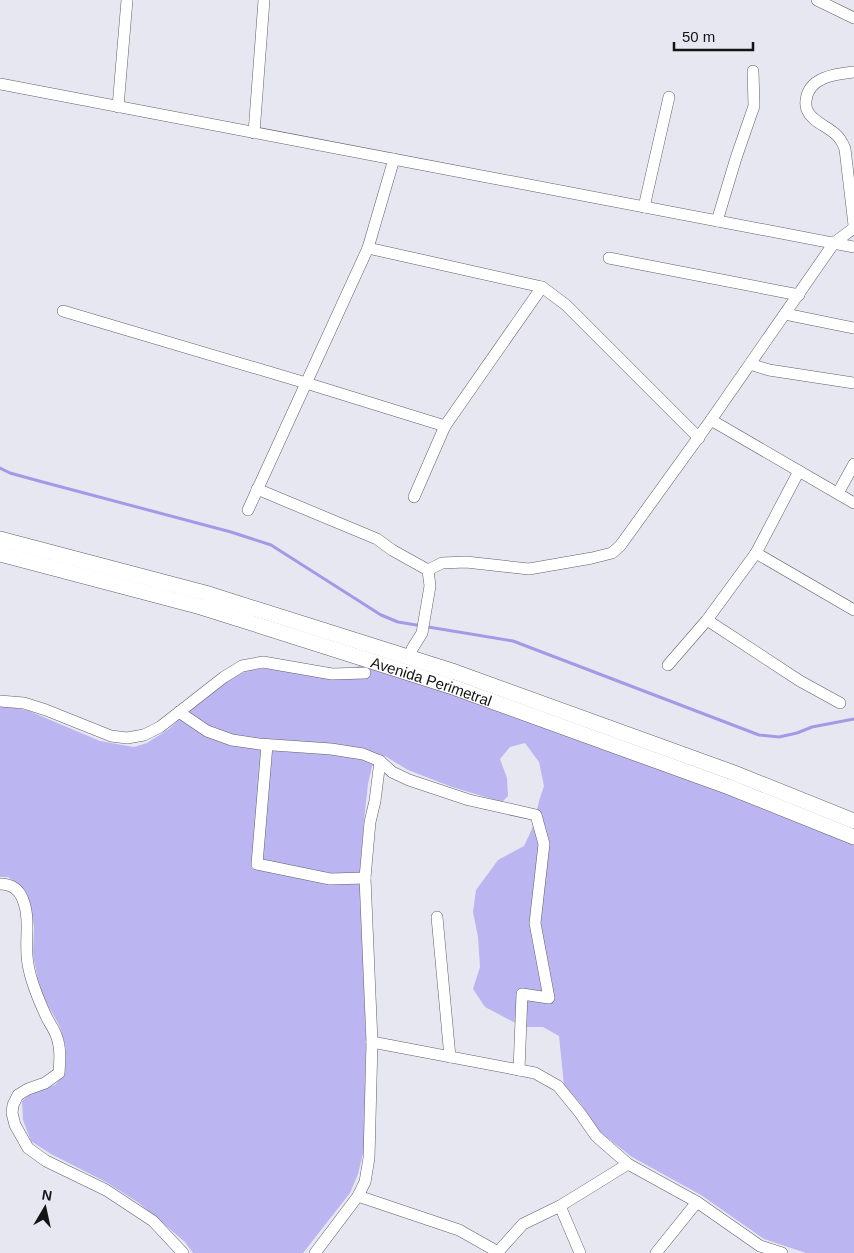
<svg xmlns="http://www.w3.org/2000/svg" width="854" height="1253" font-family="Arial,sans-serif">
	<rect width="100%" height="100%" fill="#e7e7f1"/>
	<!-- green -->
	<polygon fill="#bbb5f1" points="371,661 854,838 854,1253 806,1253 764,1239 701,1195 632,1157 600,1132 581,1104 564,1085 559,1036 543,1027 523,1027 485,1007 473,989 480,967 478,937 473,912 476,890 498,860 524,846 532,829 540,798 544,786 539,762 525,743 510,747 500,759 507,778 508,796 502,802 452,787 408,770 385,756 372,766 368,784 364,820 360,874 366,1039 364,1149 358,1174 350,1193 303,1253 193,1253 185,1242 139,1203 106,1182 51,1154 31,1141 23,1120 22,1101 33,1092 55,1085 65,1074 66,1049 60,1027 44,998 38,980 33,954 34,927 30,906 21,886 8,877 0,877 0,707 7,706 29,711 100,741 134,747 147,743 169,729 181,718 198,704 216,688 234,676 250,670 270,668 346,671"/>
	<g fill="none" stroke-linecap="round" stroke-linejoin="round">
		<!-- stream -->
		<polyline stroke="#a39ae7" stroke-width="3" points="0,468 10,473 39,481 231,532 271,545 381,615 398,622 513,641 759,735 779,737 797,733 812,727 854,719"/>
		<!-- minor casing -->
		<g stroke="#606068" stroke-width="12">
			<g id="minor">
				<polyline points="817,0 854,18"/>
				<path d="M854,72C835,74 808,77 806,101C805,107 808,114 813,118C821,126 833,129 840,139C842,142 844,146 845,149L854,225"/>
				<polyline points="0,84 854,247"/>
				<polyline points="118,107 127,0"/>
				<polyline points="254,133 264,0"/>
				<polyline points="644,207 669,97"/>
				<polyline points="717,221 736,158 754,106 753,71"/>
				<polyline points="368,248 542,287 566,305 699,438"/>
				<polyline points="609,258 799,295"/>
				<polyline points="63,311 306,383 445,426"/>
				<polyline points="785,314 854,328"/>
				<polyline points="750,364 769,370 854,383"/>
				<polyline points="711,420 854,503"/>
				<polyline points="257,489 377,539 392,550 428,570"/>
				<polyline points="838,493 854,464"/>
				<polyline points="414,497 445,426 542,287"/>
				<polyline points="248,510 368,248 394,159"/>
				<polyline points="756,553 854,610"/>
				<polyline points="707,620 800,681 840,703"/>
				<polyline points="412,649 422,633 430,586 428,570 442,563 466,562 529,569 592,558 612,553 620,546 711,420 834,243 854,228"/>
				<polyline points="668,665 707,620 756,553 799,471"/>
				<polyline points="0,701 24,703 46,710 111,736 127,738 144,735 160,727 224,677 242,666 263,662 332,674 365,673"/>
				<polyline points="179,712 207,731 232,740 259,744 331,749 363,754 380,761 392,772 409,780 469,800 536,815 544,844 535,923 549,998 522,994 519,1070"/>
				<polyline points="267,745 257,864 330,879 365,878"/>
				<path d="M0,884C11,884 19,889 23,900C31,920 24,943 28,964C31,983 39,1001 47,1018C50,1024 54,1029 56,1035C61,1047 60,1060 59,1073L45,1083L28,1089L18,1095L13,1105L12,1113L15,1125L28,1148L46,1161L106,1190L153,1221L183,1253"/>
				<polyline points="437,917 450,1057"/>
				<polyline points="372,1042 535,1073 558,1086 580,1113 596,1136 628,1164 697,1202 760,1246 782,1253"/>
				<polyline points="358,1196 459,1230 498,1252"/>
				<polyline points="315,1253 358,1196 365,1182 369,1158 372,1042 365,878 370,822 375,801 380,761"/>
				<polyline points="497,1253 523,1224 560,1206"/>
				<polyline points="580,1253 560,1206 628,1164"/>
				<polyline points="656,1253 697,1202"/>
			</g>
		</g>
		<!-- major casing -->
		<g stroke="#606068" stroke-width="16">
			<g id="major">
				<polyline points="0,539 205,593 455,672 734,773 854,821"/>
				<path id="s1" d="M0,554L201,607L450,686L729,787L854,837"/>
			</g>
		</g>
		<!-- minor -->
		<use href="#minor" stroke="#fff" stroke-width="11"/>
		<!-- major -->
		<use href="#major" stroke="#fff" stroke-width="15"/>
	</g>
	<g text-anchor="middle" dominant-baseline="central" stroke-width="4" stroke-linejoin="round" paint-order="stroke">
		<!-- street labels -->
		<g font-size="15" fill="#131316" stroke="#e7e7f1">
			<text stroke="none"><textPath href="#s1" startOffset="450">Avenida Perimetral</textPath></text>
		</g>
	</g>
	<!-- north arrow -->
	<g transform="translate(45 1208) rotate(9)" stroke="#e7e7f1" stroke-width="4" paint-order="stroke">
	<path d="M0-4L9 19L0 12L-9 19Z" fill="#131316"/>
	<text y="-8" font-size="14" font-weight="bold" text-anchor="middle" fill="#131316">N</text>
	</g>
	<!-- scale -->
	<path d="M674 42v8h79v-8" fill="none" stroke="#131316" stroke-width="2.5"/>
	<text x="682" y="42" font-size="15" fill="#131316" stroke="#e7e7f1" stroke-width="4" paint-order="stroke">50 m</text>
</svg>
